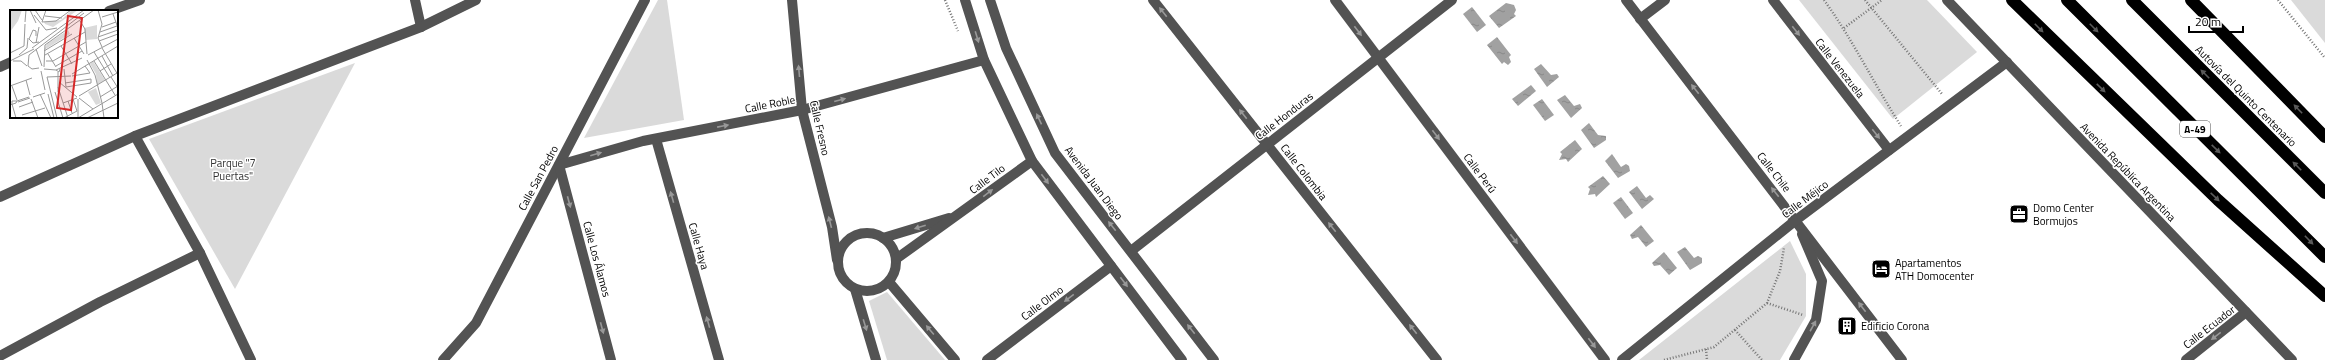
<svg xmlns="http://www.w3.org/2000/svg" width="2325" height="360" font-family="'Titillium Web',sans-serif">
	<defs>
		<pattern id="water-ripples" width="26" height="14" patternUnits="userSpaceOnUse"><rect width="26" height="14" fill="#a1a1a1"/><path d="M2 4q2-2 4 0t4 0M15 11q2-2 4 0t4 0" fill="none" stroke="#898989"/></pattern>
	</defs>
	<rect width="100%" height="100%" fill="#fff"/>
	<!-- park -->
	<g fill="#dadada">
		<polygon points="658,0 667,0 684,120 584,138"/>
		<polygon points="1799,0 1927,0 1977,52 1893,119"/>
		<polygon points="2291,0 2325,0 2325,43"/>
		<polygon points="355,63 235,289 149,139"/>
		<polygon points="1790,241 1806,274 1806,316 1780,360 1639,360"/>
		<polygon points="887,292 945,360 887,360 869,301"/>
	</g>
	<!-- water -->
	<g fill="url(#water-ripples)">
		<polygon points="1506,3 1514,5 1516,10 1514,14 1516,16 1499,28 1489,16"/>
		<polygon points="1472,7 1486,25 1477,32 1463,14"/>
		<polygon points="1497,37 1511,55 1509,57 1511,62 1508,65 1504,62 1502,64 1487,45"/>
		<polygon points="1541,64 1551,75 1557,74 1559,77 1547,87 1534,69"/>
		<polygon points="1531,85 1536,91 1518,106 1512,99"/>
		<polygon points="1565,95 1574,106 1580,104 1582,108 1571,118 1557,100"/>
		<polygon points="1542,99 1554,115 1545,121 1533,105"/>
		<polygon points="1589,123 1598,135 1606,136 1606,140 1594,148 1581,130"/>
		<polygon points="1575,140 1582,149 1568,162 1566,159 1559,160 1562,154 1560,152"/>
		<polygon points="1612,154 1621,167 1626,164 1629,166 1630,171 1618,178 1605,161"/>
		<polygon points="1603,176 1610,184 1596,197 1595,194 1588,195 1590,189 1588,187"/>
		<polygon points="1637,186 1646,198 1650,195 1654,199 1642,209 1629,192"/>
		<polygon points="1621,197 1633,213 1625,219 1613,203"/>
		<polygon points="1641,225 1654,241 1646,247 1638,237 1632,239 1630,235"/>
		<polygon points="1685,247 1694,258 1698,256 1702,258 1702,263 1690,270 1677,252"/>
		<polygon points="1664,252 1677,268 1669,275 1660,265 1654,266 1652,263"/>
	</g>
	<g fill="none" stroke-linecap="round" stroke-linejoin="round">
		<!-- path -->
		<g stroke="#757575" stroke-width="2.5" stroke-dasharray="1 2" stroke-linecap="butt">
			<polyline points="945,0 958,31"/>
			<path d="M1824,0C1853,40 1874,84 1901,126"/>
			<polyline points="1865,0 1942,94"/>
			<polyline points="2278,0 2325,58"/>
			<polyline points="1844,28 1882,0"/>
			<polyline points="1767,303 1803,315"/>
			<polyline points="1735,330 1762,360"/>
			<polyline points="1706,349 1707,360"/>
			<polyline points="1664,360 1714,347 1767,303 1780,271 1784,248"/>
		</g>
		<!-- minor -->
		<g stroke="#535353" stroke-width="10">
			<polyline points="415,0 421,27"/>
			<polyline points="792,0 802,110 832,227 837,260"/>
			<polyline points="965,0 984,60 1032,161 1182,360"/>
			<polyline points="990,0 1006,48 1055,153 1214,360"/>
			<polyline points="1153,0 1437,360"/>
			<polyline points="1335,0 1605,360"/>
			<polyline points="1626,0 1902,360"/>
			<polyline points="1773,0 1889,150"/>
			<polyline points="1947,0 2292,360"/>
			<polyline points="109,11 140,0"/>
			<polyline points="1640,19 1665,0"/>
			<polyline points="0,67 11,62"/>
			<polyline points="135,136 200,253 251,360"/>
			<polyline points="656,139 719,360"/>
			<polyline points="0,197 135,136 421,27 476,0"/>
			<circle cx="867" cy="262" r="29"/>
			<polyline points="883,238 949,218"/>
			<polyline points="1131,251 1452,0"/>
			<polyline points="896,259 1032,161"/>
			<polyline points="889,282 955,360"/>
			<polyline points="855,289 876,360"/>
			<polyline points="0,356 100,302 200,253"/>
			<polyline points="443,360 476,323 645,0"/>
			<polyline points="611,360 559,165 643,141 802,110 984,60"/>
			<polyline points="987,360 1111,266"/>
			<polyline points="1622,360 1796,220 2007,62"/>
			<polyline points="1794,360 1816,320 1822,281 1802,234"/>
			<polyline points="2186,360 2246,312"/>
		</g>
		<!-- highway -->
		<g stroke="#000" stroke-width="12">
			<polyline points="2012,0 2218,200 2325,296"/>
			<polyline points="2067,0 2325,257"/>
			<polyline points="2132,0 2325,193"/>
			<polyline points="2191,0 2325,137"/>
		</g>
	</g>
	<!-- one-way arrows -->
	<defs><path id="oneway-solid" d="M-6-.8H1V-3.2L6.5 0L1 3.2V.8H-6Z"/></defs>
	<g fill="#989898">
		<use href="#oneway-solid" transform="translate(1163 12) rotate(-128)"/>
		<use href="#oneway-solid" transform="translate(1358 31) rotate(53)"/>
		<use href="#oneway-solid" transform="translate(1796 31) rotate(52)"/>
		<use href="#oneway-solid" transform="translate(977 37) rotate(73)"/>
		<use href="#oneway-solid" transform="translate(799 71) rotate(-95)"/>
		<use href="#oneway-solid" transform="translate(1695 89) rotate(-128)"/>
		<use href="#oneway-solid" transform="translate(840 100) rotate(-15)"/>
		<use href="#oneway-solid" transform="translate(1243 114) rotate(-128)"/>
		<use href="#oneway-solid" transform="translate(1039 119) rotate(-115)"/>
		<use href="#oneway-solid" transform="translate(723 126) rotate(-11)"/>
		<use href="#oneway-solid" transform="translate(1876 134) rotate(52)"/>
		<use href="#oneway-solid" transform="translate(1436 135) rotate(53)"/>
		<use href="#oneway-solid" transform="translate(596 154) rotate(-16)"/>
		<use href="#oneway-solid" transform="translate(1045 179) rotate(53)"/>
		<use href="#oneway-solid" transform="translate(1775 192) rotate(-128)"/>
		<use href="#oneway-solid" transform="translate(988 193) rotate(-37)"/>
		<use href="#oneway-solid" transform="translate(672 197) rotate(-106)"/>
		<use href="#oneway-solid" transform="translate(569 202) rotate(75)"/>
		<use href="#oneway-solid" transform="translate(830 222) rotate(-104)"/>
		<use href="#oneway-solid" transform="translate(1112 226) rotate(-128)"/>
		<use href="#oneway-solid" transform="translate(920 227) rotate(163)"/>
		<use href="#oneway-solid" transform="translate(1332 227) rotate(-128)"/>
		<use href="#oneway-solid" transform="translate(1514 239) rotate(53)"/>
		<use href="#oneway-solid" transform="translate(1124 282) rotate(53)"/>
		<use href="#oneway-solid" transform="translate(1069 298) rotate(143)"/>
		<use href="#oneway-solid" transform="translate(1862 307) rotate(-127)"/>
		<use href="#oneway-solid" transform="translate(708 322) rotate(-106)"/>
		<use href="#oneway-solid" transform="translate(865 325) rotate(73)"/>
		<use href="#oneway-solid" transform="translate(1813 326) rotate(-61)"/>
		<use href="#oneway-solid" transform="translate(602 328) rotate(75)"/>
		<use href="#oneway-solid" transform="translate(1191 329) rotate(-128)"/>
		<use href="#oneway-solid" transform="translate(1413 329) rotate(-128)"/>
		<use href="#oneway-solid" transform="translate(930 330) rotate(-130)"/>
		<use href="#oneway-solid" transform="translate(2216 336) rotate(142)"/>
		<use href="#oneway-solid" transform="translate(1592 343) rotate(53)"/>
	</g>
	<g fill="#595959">
		<use href="#oneway-solid" transform="translate(2039 28) rotate(45)"/>
		<use href="#oneway-solid" transform="translate(2094 28) rotate(45)"/>
		<use href="#oneway-solid" transform="translate(2205 74) rotate(-135)"/>
		<use href="#oneway-solid" transform="translate(2101 88) rotate(44)"/>
		<use href="#oneway-solid" transform="translate(2298 109) rotate(-134)"/>
		<use href="#oneway-solid" transform="translate(2216 149) rotate(44)"/>
		<use href="#oneway-solid" transform="translate(2297 166) rotate(-135)"/>
		<use href="#oneway-solid" transform="translate(2215 197) rotate(43)"/>
		<use href="#oneway-solid" transform="translate(2309 240) rotate(46)"/>
	</g>
	<!-- icons -->
	<defs>
		<g id="office-square" transform="scale(1)"><rect x="-9" y="-9" width="18" height="18" rx="4" fill="#000" stroke="#fff"/><path d="M-6-3h4V-5.5h4V-3h4V5H-6ZM-1-4.5V-3h2v-1.5ZM-6 0V1H6V0Z" fill="#fff"/></g>
		<g id="hotel-square" transform="scale(1)"><rect x="-9" y="-9" width="18" height="18" rx="4" fill="#000" stroke="#fff"/><path d="M-6-4.5h1.5V1H6V5H4.5V3h-9V5H-6ZM-4 0a1.8 1.8 0 1 1 3.6 0ZM.5 0V-2.5h3Q6-2.5 6 0Z" fill="#fff"/></g>
		<g id="building-square" transform="scale(1)"><rect x="-9" y="-9" width="18" height="18" rx="4" fill="#000" stroke="#fff"/><path d="M-4-6H4V6H1V3H-1V6H-4ZM-2.5-4.3h1.7v1.8h-1.7ZM.8-4.3h1.7v1.8H.8ZM-2.5-1h1.7V.8h-1.7ZM.8-1h1.7V.8H.8Z" fill="#fff"/></g>
	</defs>
	<g fill-rule="evenodd">
		<use href="#office-square" x="2019" y="214"/>
		<use href="#hotel-square" x="1881" y="269"/>
		<use href="#building-square" x="1847" y="326"/>
	</g>
	<g text-anchor="middle" dominant-baseline="central" stroke-width="3" stroke-linejoin="round" paint-order="stroke">
		<!-- shield labels -->
		<rect fill="#fff" stroke="#4c4c4c" stroke-width="1" x="2180" y="121" width="30" height="16" rx="3"/>
		<g font-size="10" font-weight="bold" fill="#000">
			<text x="2195" y="129">A-49</text>
		</g>
		<!-- street labels -->
		<g font-size="11" fill="#000" stroke="#fff">
			<text transform="translate(1840 68) rotate(52)">Calle Venezuela</text>
			<text transform="translate(2246 96) rotate(45)">Autovía del Quinto Centenario</text>
			<text transform="translate(770 104) rotate(-11)">Calle Roble</text>
			<text transform="translate(1284 116) rotate(-38)">Calle Honduras</text>
			<text transform="translate(820 128) rotate(77)">Calle Fresno</text>
			<text transform="translate(1304 172) rotate(52)">Calle Colombia</text>
			<text transform="translate(1774 172) rotate(52)">Calle Chile</text>
			<text transform="translate(2128 172) rotate(46)">Avenida República Argentina</text>
			<text transform="translate(1480 173) rotate(53)">Calle Perú</text>
			<text transform="translate(538 178) rotate(-62)">Calle San Pedro</text>
			<text transform="translate(987 179) rotate(-37)">Calle Tilo</text>
			<text transform="translate(1094 183) rotate(53)">Avenida Juan Diego</text>
			<text transform="translate(1805 199) rotate(-37)">Calle Méjico</text>
			<text transform="translate(699 246) rotate(74)">Calle Haya</text>
			<text transform="translate(597 259) rotate(75)">Calle Los Álamos</text>
			<text transform="translate(1042 303) rotate(-37)">Calle Olmo</text>
			<text transform="translate(2209 327) rotate(-38)">Calle Ecuador</text>
		</g>
		<!-- park labels -->
		<g font-size="11" fill="#313131" stroke="#fff">
			<text x="233" y="163">Parque "7<tspan x="233" dy="13">Puertas"</tspan></text>
		</g>
		<!-- poi labels -->
		<g font-size="11" fill="#000" stroke="#fff" text-anchor="start">
			<text x="2033" y="208">Domo Center<tspan x="2033" dy="13">Bormujos</tspan></text>
			<text x="1895" y="263">Apartamentos<tspan x="1895" dy="13">ATH Domocenter</tspan></text>
			<text x="1861" y="326">Edificio Corona</text>
		</g>
	</g>
	<!-- overview -->
	<g transform="translate(10 10)">
		<rect width="108" height="108" fill="#fff"/>
		<path d="M0,0H12L8,11L0,22Z" fill="#dadada"/>
		<path d="M62,0H68L43,17L35,14L34,12L51,10ZM87,15V29L76,30L74,18ZM58,20L60,24L34,40L37,34ZM83,51L95,70L87,75L86,64L80,54ZM86,78L91,93L86,95L78,82Z" fill="#dadada"/>
		<path fill="none" stroke="#999" stroke-width="1" d="M20,0L26,13M25,0L32,10M36,0L32,12L46,11L61,0M88,0L92,14L88,28L92,37M103,4L108,18M24,5L36,20L47,18M35,6L52,8M92,7L108,2M70,11L75,19L77,44M15,12L16,0M92,17L106,12M90,22L107,16M26,26V21L23,20L19,29L23,33L29,32M88,27L108,20M64,28L74,44M89,31L108,24M26,33L29,17M51,36L62,54M22,38L74,0M92,38L108,65M26,39L32,56M34,41L62,24M84,42L100,68M0,43L14,36L15,14M38,44L46,57M9,45L17,38L18,28M35,45L75,22M78,45L108,29M92,46L103,66M77,50L85,65L92,93M0,51L24,39M3,51H11L17,56M36,51H43L76,32M84,51L105,85M46,56L72,41M34,57L35,35L84,0M29,58L22,59L18,56L19,45L74,3M34,59L46,60M50,59L49,62L46,60L72,48M54,59L56,77L81,73V69M31,61L35,80M90,61L101,54M62,64L108,36M62,66L80,63L75,56M101,67L108,78M16,70L20,85M49,72L67,87M55,73L81,69M0,76L22,68M2,76L7,90M48,77L58,108M45,82L53,108M48,82V62M30,84L41,108M38,84L44,108M69,86L107,63M23,87L35,83M90,87L108,76M69,88L83,99M21,89L28,108M63,89L67,101M68,89V108M7,91L19,87M58,91L62,103M8,92L20,88M53,93L67,88M92,93L94,108M2,94L6,108M0,95L6,93L7,91H2V94M9,97L23,92M12,105L35,98M47,108L37,67L61,66M54,108L67,101M68,108L108,84M77,108L108,93"/>
		<path fill="#d62828" fill-opacity="0.15" stroke="#d62828" stroke-width="2" d="M58,6L72,8L61,100L47,98Z"/>
		<rect width="108" height="108" fill="none" stroke="#000" stroke-width="2"/>
	</g>
	<!-- scale -->
	<path d="M2189 26v6h54v-6" fill="none" stroke="#000000" stroke-width="2"/>
	<text x="2195" y="26" font-size="12" fill="#000000" stroke="#ffffff" stroke-width="3" paint-order="stroke">20 m</text>
</svg>
